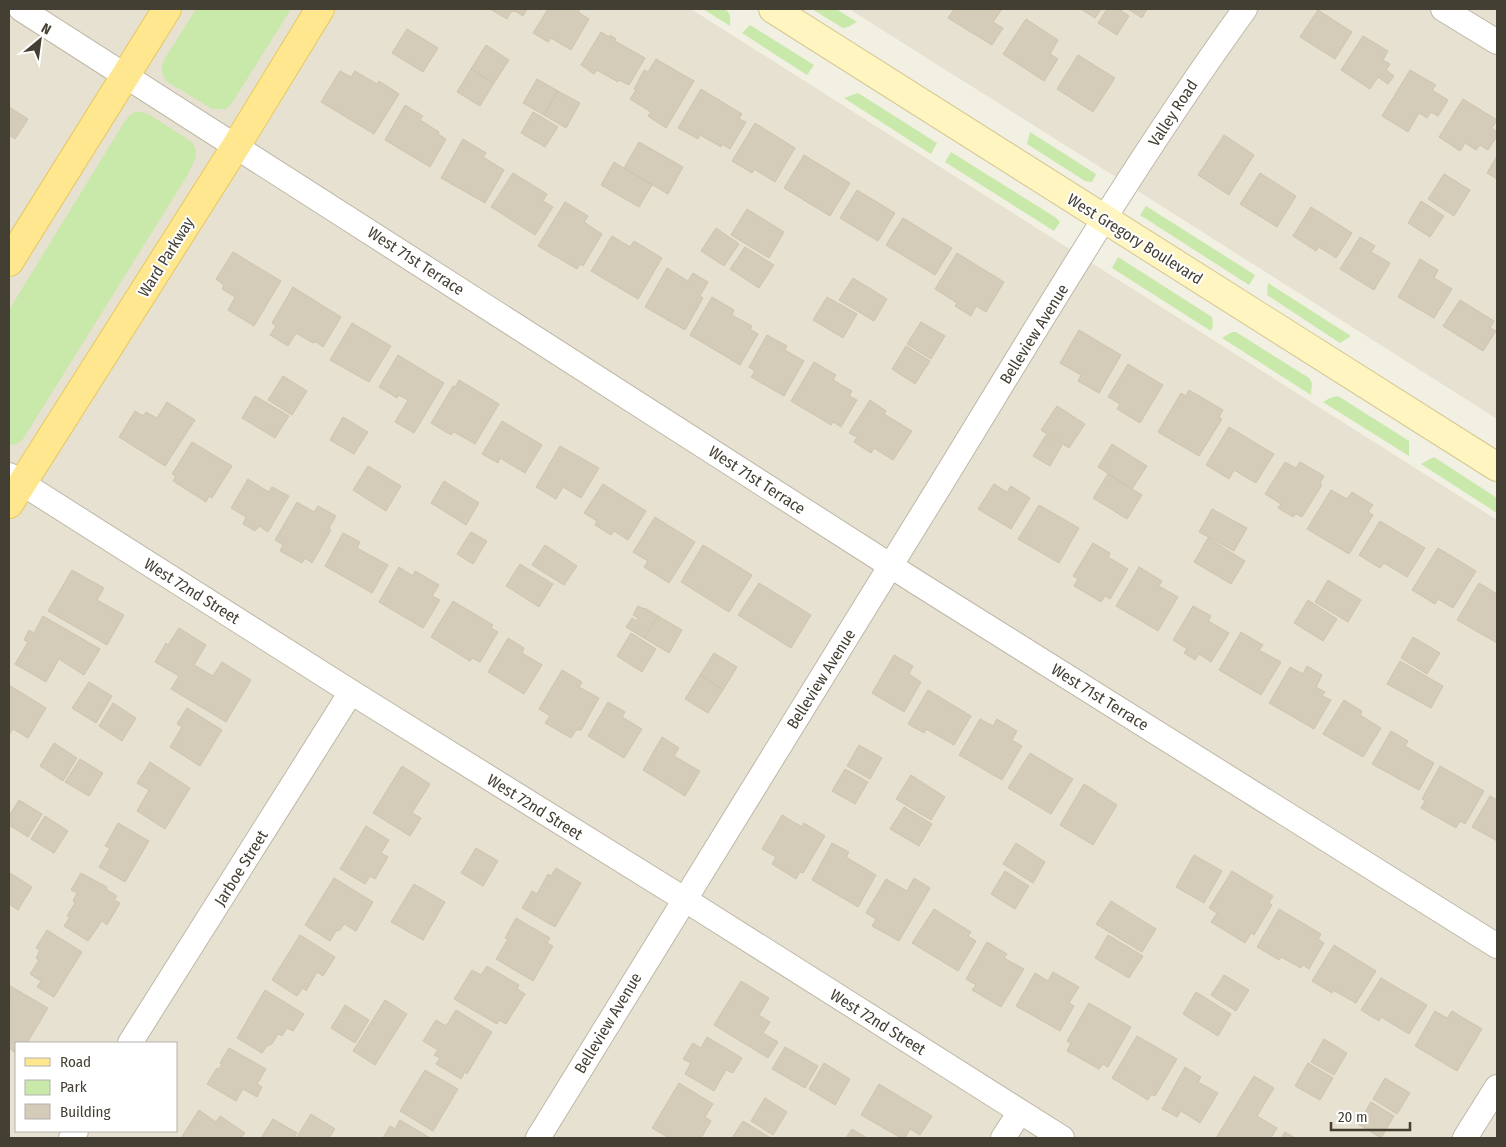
<svg xmlns="http://www.w3.org/2000/svg" width="1506" height="1147" font-family="'Fira Sans Condensed',sans-serif">
	<rect width="100%" height="100%" fill="#f2efe3"/>
	<!-- residential -->
	<g fill="#e7e1d1" fill-rule="evenodd">
		<path d="M9,9H691L1497,520V1138H9ZM16,1043H176V1131H16Z"/>
		<polygon points="849,9 1497,9 1497,419 1138,191"/>
	</g>
	<!-- green -->
	<g fill="#c8e9aa">
		<path d="M196,9H291L232,103L226,109H212L166,81C161,73 161,69 164,60Z"/>
		<path d="M703,9C719,9 733,4 730,26Z"/>
		<polygon points="812,9 836,9 857,22 848,27 843,28"/>
		<polygon points="750,25 814,65 807,75 742,33"/>
		<polygon points="858,93 937,143 931,154 844,98"/>
		<polygon points="135,112 142,112 150,115 192,142 196,150 195,159 187,176 23,439 17,444 9,445 9,310 123,124 129,116"/>
		<polygon points="1030,132 1096,174 1092,182 1085,181 1027,144"/>
		<polygon points="951,152 1055,217 1060,222 1054,231 945,162"/>
		<polygon points="1146,206 1255,275 1249,285 1140,215"/>
		<polygon points="1118,257 1212,317 1213,326 1211,331 1112,268"/>
		<polygon points="1268,283 1351,336 1340,343 1267,295"/>
		<polygon points="1232,332 1236,332 1309,378 1312,383 1311,395 1222,338"/>
		<polygon points="1338,396 1409,441 1409,456 1323,402 1330,398"/>
		<polygon points="1434,457 1497,498 1497,513 1421,464"/>
	</g>
	<!-- building -->
	<g fill="#d4cbb9" stroke="#cfc4ac">
		<polygon points="490,9 527,9 523,16 515,11 511,12 507,19"/>
		<polygon points="548,9 581,9 578,12 589,19 571,50 551,38 548,42 533,33"/>
		<polygon points="954,9 1002,9 993,22 1003,28 992,45 948,18"/>
		<polygon points="1081,9 1101,9 1095,18"/>
		<polygon points="1107,9 1119,9 1129,16 1117,35 1098,23"/>
		<polygon points="1128,9 1147,9 1142,18"/>
		<polygon points="1318,10 1352,32 1335,59 1300,37"/>
		<polygon points="1026,19 1058,40 1050,54 1058,59 1044,81 1003,54"/>
		<polygon points="407,29 438,48 423,72 392,53"/>
		<polygon points="601,32 609,37 610,35 616,39 615,41 645,58 629,85 619,80 618,82 597,70 594,74 581,65"/>
		<polygon points="1363,36 1388,51 1383,60 1390,64 1386,70 1394,76 1388,84 1378,77 1370,89 1341,70"/>
		<polygon points="486,45 509,60 494,83 471,69"/>
		<polygon points="1078,55 1115,78 1093,112 1057,89"/>
		<polygon points="656,59 694,81 666,128 648,116 651,112 630,99 636,90 634,89 644,70 648,72"/>
		<polygon points="471,69 494,83 480,106 457,92"/>
		<polygon points="1410,70 1436,85 1432,90 1448,100 1438,116 1431,112 1427,118 1419,113 1408,132 1382,116"/>
		<polygon points="340,71 351,77 355,71 377,84 379,81 399,94 374,134 321,102"/>
		<polygon points="537,79 558,91 544,115 523,103"/>
		<polygon points="701,89 742,114 739,119 746,122 730,149 722,144 721,147 700,135 698,139 678,128"/>
		<polygon points="558,91 580,103 566,128 544,115"/>
		<polygon points="1463,99 1497,120 1492,128 1497,132 1497,136 1488,150 1480,145 1476,150 1465,143 1460,151 1439,137"/>
		<polygon points="405,105 423,116 420,120 439,132 438,134 446,139 430,167 385,140"/>
		<polygon points="9,107 28,119 15,139 9,135"/>
		<polygon points="533,112 558,127 545,147 521,133"/>
		<polygon points="755,123 795,148 775,182 754,169 752,173 732,161"/>
		<polygon points="1224,135 1254,155 1229,195 1198,175"/>
		<polygon points="463,139 486,153 483,157 504,170 485,203 441,178"/>
		<polygon points="639,142 683,167 668,194 624,168"/>
		<polygon points="804,155 850,183 830,216 784,188"/>
		<polygon points="1497,156 1497,179 1487,173"/>
		<polygon points="614,162 652,185 639,207 601,185"/>
		<polygon points="513,173 547,194 543,201 553,207 535,235 491,207"/>
		<polygon points="1260,173 1296,196 1277,227 1240,204"/>
		<polygon points="1444,174 1470,190 1454,216 1428,199"/>
		<polygon points="857,190 895,213 878,241 840,218"/>
		<polygon points="1421,201 1444,216 1430,237 1408,223"/>
		<polygon points="565,202 588,216 584,222 602,234 583,266 580,264 577,269 538,246"/>
		<polygon points="1311,207 1352,233 1336,258 1319,247 1316,251 1293,236"/>
		<polygon points="747,209 784,232 769,258 731,235"/>
		<polygon points="903,218 952,248 935,275 886,245"/>
		<polygon points="716,228 739,244 724,266 701,251"/>
		<polygon points="612,236 630,247 634,241 662,258 638,299 591,271"/>
		<polygon points="1360,237 1375,246 1371,252 1390,263 1374,290 1340,269"/>
		<polygon points="745,247 774,265 759,288 730,269"/>
		<polygon points="233,252 281,281 254,326 228,310 235,297 222,289 224,285 216,279"/>
		<polygon points="957,253 1004,282 986,312 976,306 971,316 955,306 957,303 935,289"/>
		<polygon points="1420,259 1438,270 1434,278 1452,289 1434,318 1398,297"/>
		<polygon points="667,268 688,281 693,273 708,282 700,296 703,298 685,330 645,307"/>
		<polygon points="853,278 887,299 874,321 839,300"/>
		<polygon points="293,287 341,317 323,347 316,342 313,343 296,333 288,346 270,335 276,326 272,323"/>
		<polygon points="712,297 734,310 732,315 752,326 750,329 758,334 740,365 690,335"/>
		<polygon points="827,297 857,314 843,338 813,320"/>
		<polygon points="1460,300 1494,321 1490,328 1496,331 1483,351 1443,326"/>
		<polygon points="921,322 945,336 931,359 907,344"/>
		<polygon points="352,323 391,346 369,382 330,360"/>
		<polygon points="1079,330 1121,355 1099,393 1078,381 1081,375 1060,363"/>
		<polygon points="767,335 787,346 785,350 804,361 784,396 751,377 755,371 749,367"/>
		<polygon points="906,346 930,361 915,384 892,369"/>
		<polygon points="398,355 444,383 414,433 395,422 408,400 399,395 397,398 379,387"/>
		<polygon points="814,362 836,375 833,380 852,391 849,396 857,400 841,427 833,422 831,425 791,401"/>
		<polygon points="1128,364 1163,385 1140,423 1117,409 1120,404 1108,397"/>
		<polygon points="283,376 307,391 292,415 268,400"/>
		<polygon points="459,380 499,404 475,444 454,432 451,435 431,423 453,386 455,387"/>
		<polygon points="1189,390 1223,410 1219,417 1222,419 1199,456 1158,432 1181,393 1186,396"/>
		<polygon points="255,396 289,416 275,438 242,418"/>
		<polygon points="870,400 886,411 884,414 912,431 893,460 874,448 871,453 854,442 857,437 849,433"/>
		<polygon points="167,402 195,420 165,466 119,437 135,411 143,416 146,412 157,418"/>
		<polygon points="1057,406 1085,424 1069,448 1041,430"/>
		<polygon points="343,417 368,432 354,454 330,440"/>
		<polygon points="502,421 542,445 525,473 500,458 498,463 482,454"/>
		<polygon points="1229,427 1274,454 1256,483 1234,470 1229,479 1206,465"/>
		<polygon points="1046,435 1062,445 1050,466 1033,456"/>
		<polygon points="192,442 232,466 212,498 209,496 206,502 173,481 176,476 172,474"/>
		<polygon points="1112,444 1147,466 1132,489 1098,467"/>
		<polygon points="560,446 599,468 581,498 563,487 556,499 536,487"/>
		<polygon points="1285,462 1296,468 1300,462 1324,476 1320,483 1322,485 1302,517 1296,514 1293,517 1278,508 1281,504 1265,494"/>
		<polygon points="368,466 401,486 386,511 353,490"/>
		<polygon points="1108,474 1142,495 1127,519 1093,498"/>
		<polygon points="248,479 269,492 272,487 289,496 268,532 259,526 255,531 243,524 246,517 231,508"/>
		<polygon points="444,481 479,503 466,525 431,503"/>
		<polygon points="603,484 646,511 628,540 614,531 611,535 595,525 597,521 584,513"/>
		<polygon points="994,484 1007,492 1011,486 1030,498 1011,529 978,509"/>
		<polygon points="1331,490 1347,499 1352,492 1373,505 1368,512 1373,515 1349,554 1307,529"/>
		<polygon points="297,502 314,512 318,506 336,516 329,528 331,530 312,563 305,558 302,563 280,551 283,545 275,540"/>
		<polygon points="1039,505 1079,528 1059,563 1018,539"/>
		<polygon points="1212,509 1247,528 1234,551 1199,532"/>
		<polygon points="655,517 695,542 669,583 644,567 648,561 633,552"/>
		<polygon points="1380,521 1425,548 1407,577 1384,563 1380,568 1359,555"/>
		<polygon points="471,532 487,541 473,564 457,554"/>
		<polygon points="343,533 360,542 357,548 388,565 372,593 325,566"/>
		<polygon points="1208,538 1245,561 1231,584 1194,562"/>
		<polygon points="1093,543 1110,553 1108,557 1128,569 1110,599 1105,596 1101,602 1074,586 1078,579 1073,576"/>
		<polygon points="545,545 577,566 564,585 532,565"/>
		<polygon points="703,545 752,575 729,612 681,582"/>
		<polygon points="1438,548 1476,571 1453,608 1438,599 1435,604 1412,590"/>
		<polygon points="520,564 553,584 539,607 506,586"/>
		<polygon points="399,567 413,576 415,571 439,585 432,596 440,600 423,628 379,602"/>
		<polygon points="1139,567 1162,581 1159,586 1178,597 1158,631 1116,606"/>
		<polygon points="72,570 104,588 97,600 124,615 107,645 48,611"/>
		<polygon points="1328,580 1361,600 1348,622 1315,602"/>
		<polygon points="759,583 811,615 791,648 738,615"/>
		<polygon points="1479,583 1497,594 1497,643 1457,620"/>
		<polygon points="1308,600 1337,619 1323,641 1294,623"/>
		<polygon points="453,601 493,625 491,628 498,632 480,662 472,658 470,661 431,637"/>
		<polygon points="638,606 644,609 645,608 658,616 644,638 626,627 632,618 637,621 638,618 633,615"/>
		<polygon points="1193,606 1211,616 1208,621 1229,633 1211,662 1199,654 1195,660 1184,653 1187,649 1173,640"/>
		<polygon points="43,616 100,649 84,675 59,659 46,682 15,664 28,642 24,640 29,630 34,633"/>
		<polygon points="658,616 682,630 669,653 644,638"/>
		<polygon points="179,628 206,645 194,665 213,676 222,662 251,680 226,722 171,689 179,676 155,662 166,643 168,645"/>
		<polygon points="1241,632 1263,645 1259,650 1281,662 1261,695 1219,670"/>
		<polygon points="631,633 656,649 642,672 617,656"/>
		<polygon points="1413,637 1440,653 1427,674 1401,658"/>
		<polygon points="508,638 524,648 522,653 542,665 524,694 488,672"/>
		<polygon points="714,653 737,667 723,690 700,675"/>
		<polygon points="894,655 913,666 909,674 921,682 904,712 872,693"/>
		<polygon points="1400,661 1443,686 1431,708 1387,684"/>
		<polygon points="1307,666 1322,675 1316,687 1325,692 1322,696 1331,700 1314,729 1269,703 1290,667 1303,674"/>
		<polygon points="562,670 582,682 579,687 599,698 581,730 576,730 571,738 545,723 550,716 539,709"/>
		<polygon points="700,675 723,690 708,713 685,699"/>
		<polygon points="89,682 112,696 96,723 72,708"/>
		<polygon points="9,685 46,708 28,738 13,729 9,735"/>
		<polygon points="928,690 971,716 954,745 926,729 924,733 908,724"/>
		<polygon points="1344,700 1362,711 1360,715 1381,728 1363,757 1323,734"/>
		<polygon points="608,702 625,712 622,717 642,729 624,758 588,736"/>
		<polygon points="113,703 136,718 122,741 99,726"/>
		<polygon points="187,708 222,730 200,766 170,747 182,727 177,724"/>
		<polygon points="980,719 993,726 997,719 1017,731 1012,740 1022,746 1002,780 959,755"/>
		<polygon points="1391,731 1408,741 1405,746 1434,763 1419,790 1372,764"/>
		<polygon points="662,737 679,748 674,756 700,771 685,796 643,770"/>
		<polygon points="54,743 77,758 63,781 40,766"/>
		<polygon points="859,745 882,758 870,779 847,766"/>
		<polygon points="1030,753 1073,779 1051,814 1008,788"/>
		<polygon points="80,759 103,773 89,796 65,782"/>
		<polygon points="150,762 190,788 165,829 137,811 149,790 137,783"/>
		<polygon points="402,766 430,784 412,813 421,818 410,836 373,813"/>
		<polygon points="1440,766 1484,791 1465,824 1460,821 1456,828 1421,808 1425,801 1422,799"/>
		<polygon points="845,769 868,782 855,804 832,791"/>
		<polygon points="911,775 945,797 931,820 896,799"/>
		<polygon points="1084,784 1117,805 1093,845 1060,825"/>
		<polygon points="1490,796 1497,800 1497,841 1472,827"/>
		<polygon points="19,800 42,814 28,837 9,825 9,816"/>
		<polygon points="904,807 932,824 919,846 890,829"/>
		<polygon points="782,815 802,827 804,823 825,836 803,873 800,872 796,879 772,864 776,857 762,849"/>
		<polygon points="45,816 68,831 54,853 31,839"/>
		<polygon points="118,823 149,841 125,882 99,867 110,848 105,846"/>
		<polygon points="366,826 389,840 381,853 388,857 375,879 370,876 365,884 340,869"/>
		<polygon points="832,843 849,852 846,857 876,875 858,907 812,880"/>
		<polygon points="1016,843 1045,862 1033,883 1003,864"/>
		<polygon points="476,848 498,861 483,886 461,873"/>
		<polygon points="1194,855 1222,871 1204,903 1176,887"/>
		<polygon points="556,868 581,883 555,927 522,908 532,891 537,894 548,874 551,876"/>
		<polygon points="1005,871 1029,886 1015,909 991,894"/>
		<polygon points="1232,871 1273,896 1269,903 1272,905 1254,935 1251,933 1245,943 1211,922 1217,913 1209,908"/>
		<polygon points="10,873 32,887 18,910 9,904"/>
		<polygon points="81,873 107,887 106,889 117,896 114,900 120,903 107,925 102,921 88,941 64,926 70,917 67,916 75,903 73,901 77,893 71,890"/>
		<polygon points="334,878 373,902 356,931 344,924 340,930 336,931 330,941 305,925"/>
		<polygon points="914,878 930,888 899,941 872,926 876,919 866,913 886,879 907,891"/>
		<polygon points="414,884 445,902 423,940 391,922"/>
		<polygon points="1111,901 1156,929 1142,952 1096,924"/>
		<polygon points="934,909 971,932 968,936 976,941 958,971 912,943"/>
		<polygon points="1279,909 1321,934 1318,939 1324,943 1309,969 1303,965 1301,968 1281,957 1279,960 1257,947"/>
		<polygon points="516,918 550,938 547,943 553,946 533,981 496,959 508,939 505,938"/>
		<polygon points="47,930 82,952 54,997 37,987 41,981 30,974 39,960 36,958 40,950 36,948"/>
		<polygon points="300,935 335,957 323,976 317,972 306,991 303,988 297,996 272,980"/>
		<polygon points="1108,935 1143,956 1129,978 1095,958"/>
		<polygon points="987,942 1007,954 1004,958 1024,969 1001,1007 972,990 976,985 966,979"/>
		<polygon points="1334,945 1376,971 1356,1003 1333,990 1332,993 1312,981"/>
		<polygon points="487,966 519,985 517,989 525,994 506,1024 499,1020 497,1024 454,999 472,970 481,975"/>
		<polygon points="1053,972 1079,987 1069,1003 1074,1006 1060,1031 1016,1006 1035,973 1048,981"/>
		<polygon points="1224,975 1249,990 1236,1011 1211,995"/>
		<polygon points="1381,978 1427,1005 1409,1034 1381,1017 1379,1021 1361,1010"/>
		<polygon points="741,981 769,998 759,1015 770,1022 763,1033 778,1042 768,1058 714,1025"/>
		<polygon points="10,986 48,1008 27,1043 16,1043 16,1053 9,1048"/>
		<polygon points="265,990 304,1014 293,1031 287,1028 282,1036 278,1034 272,1044 267,1046 262,1053 237,1038"/>
		<polygon points="1196,992 1231,1014 1218,1036 1183,1014"/>
		<polygon points="385,1000 407,1014 375,1065 353,1051"/>
		<polygon points="1089,1003 1131,1027 1108,1067 1103,1064 1099,1069 1067,1051 1071,1043 1067,1041"/>
		<polygon points="345,1005 369,1020 355,1043 331,1028"/>
		<polygon points="456,1010 492,1032 467,1074 465,1072 461,1079 436,1064 440,1058 434,1055 438,1050 423,1041 436,1020 446,1026"/>
		<polygon points="1435,1011 1447,1018 1452,1011 1482,1029 1457,1071 1415,1046"/>
		<polygon points="1137,1036 1177,1059 1155,1096 1151,1094 1148,1100 1112,1078"/>
		<polygon points="707,1037 742,1058 733,1073 726,1070 714,1091 685,1074 691,1063 683,1059 693,1043 701,1048"/>
		<polygon points="1324,1039 1347,1053 1334,1075 1311,1062"/>
		<polygon points="785,1047 818,1066 805,1088 772,1069"/>
		<polygon points="229,1048 266,1069 257,1084 262,1087 257,1097 243,1089 236,1101 207,1084 217,1068 219,1069 222,1064 220,1063"/>
		<polygon points="824,1063 850,1079 835,1105 809,1089"/>
		<polygon points="1308,1063 1333,1078 1320,1100 1295,1086"/>
		<polygon points="1185,1067 1201,1077 1198,1082 1218,1093 1200,1123 1181,1111 1177,1117 1162,1109"/>
		<polygon points="425,1070 458,1089 433,1131 400,1111"/>
		<polygon points="1254,1076 1274,1088 1257,1116 1277,1128 1271,1138 1216,1138"/>
		<polygon points="1385,1078 1410,1093 1397,1114 1373,1099"/>
		<polygon points="679,1083 713,1104 705,1117 711,1121 701,1138 693,1138 690,1136 688,1138 669,1138 652,1128"/>
		<polygon points="879,1084 932,1116 920,1135 910,1129 905,1138 901,1138 861,1115"/>
		<polygon points="765,1098 787,1112 773,1135 751,1121"/>
		<polygon points="1371,1102 1394,1116 1381,1138 1358,1124"/>
		<polygon points="199,1110 216,1122 220,1116 245,1133 241,1138 181,1138"/>
		<polygon points="311,1114 335,1129 329,1138 297,1137"/>
		<polygon points="273,1119 297,1133 294,1138 261,1138"/>
		<polygon points="400,1120 430,1138 383,1138 390,1126 395,1129"/>
		<polygon points="743,1121 769,1137 769,1138 732,1138"/>
		<polygon points="852,1129 867,1138 846,1138"/>
		<polygon points="1285,1132 1295,1138 1281,1138"/>
	</g>
	<g fill="none" stroke-linecap="round" stroke-linejoin="round">
		<!-- street casing -->
		<g stroke="#beb7a6" stroke-width="26">
			<g id="street">
				<polyline points="21,9 916,582 1497,946"/>
				<polyline points="1443,9 1497,42"/>
				<polyline points="9,475 351,692 684,899 1062,1138"/>
				<polyline points="130,1043 351,692"/>
				<polyline points="71,1138 76,1131"/>
				<path d="M538,1138C667,926 799,717 928,505C1031,338 1130,168 1245,9"/>
				<polyline points="1003,1138 1020,1112"/>
				<polyline points="1465,1138 1497,1087"/>
			</g>
		</g>
		<!-- secondary casing -->
		<g stroke="#d4c791" stroke-width="30">
			<polyline id="secondary" points="773,9 1497,467"/>
		</g>
		<!-- primary casing -->
		<g stroke="#e7c85d" stroke-width="30">
			<g id="primary">
				<polyline points="9,262 167,9"/>
				<polyline points="9,504 236,146 320,9"/>
			</g>
		</g>
		<!-- street -->
		<use href="#street" stroke="#fff" stroke-width="24"/>
		<!-- secondary -->
		<use href="#secondary" stroke="#fff5c1" stroke-width="28"/>
		<!-- primary -->
		<use href="#primary" stroke="#ffe790" stroke-width="28"/>
	</g>
	<g text-anchor="middle" dominant-baseline="central" stroke-width="4" stroke-linejoin="round" paint-order="stroke">
		<!-- street labels -->
		<g font-size="16" fill="#443f33" stroke="#fff">
			<text transform="translate(1173 113) rotate(-57)">Valley Road</text>
			<text transform="translate(1135 239) rotate(32)">West Gregory Boulevard</text>
			<text transform="translate(166 257) rotate(-58)">Ward Parkway</text>
			<text transform="translate(416 261) rotate(33)">West 71st Terrace</text>
			<text transform="translate(1034 334) rotate(-58)">Belleview Avenue</text>
			<text transform="translate(757 480) rotate(33)">West 71st Terrace</text>
			<text transform="translate(192 591) rotate(32)">West 72nd Street</text>
			<text transform="translate(821 679) rotate(-58)">Belleview Avenue</text>
			<text transform="translate(1100 697) rotate(32)">West 71st Terrace</text>
			<text transform="translate(535 807) rotate(32)">West 72nd Street</text>
			<text transform="translate(241 868) rotate(-58)">Jarboe Street</text>
			<text transform="translate(878 1022) rotate(32)">West 72nd Street</text>
			<text transform="translate(608 1023) rotate(-59)">Belleview Avenue</text>
		</g>
	</g>
	<!-- border -->
	<rect width="1506" height="1147" fill="none" stroke="#443f33" stroke-width="20"/>
	<!-- legend -->
	<rect x="15" y="1042" width="162" height="90" fill="#ffffff" stroke="#b4b2ad"/>
	<rect x="25" y="1058" width="25" height="8" fill="#ffe790" stroke="#b4b2ad"/>
	<text x="60" y="1067" font-size="15" fill="#443f33">Road</text>
	<rect x="25" y="1080" width="25" height="15" fill="#c8e9aa" stroke="#b4b2ad"/>
	<text x="60" y="1092" font-size="15" fill="#443f33">Park</text>
	<rect x="25" y="1104" width="25" height="15" fill="#d4cbb9" stroke="#b4b2ad"/>
	<text x="60" y="1117" font-size="15" fill="#443f33">Building</text>
	<!-- north arrow -->
	<g transform="translate(40 40) rotate(29)" stroke="#ffffff" stroke-width="4" paint-order="stroke">
	<path d="M0-4L9 19L0 12L-9 19Z" fill="#443f33"/>
	<text y="-8" font-size="14" font-weight="bold" text-anchor="middle" fill="#443f33">N</text>
	</g>
	<!-- scale -->
	<path d="M1331 1122v8h79v-8" fill="none" stroke="#443f33" stroke-width="2.5"/>
	<text x="1338" y="1122" font-size="15" fill="#443f33" stroke="#ffffff" stroke-width="4" paint-order="stroke">20 m</text>
</svg>
